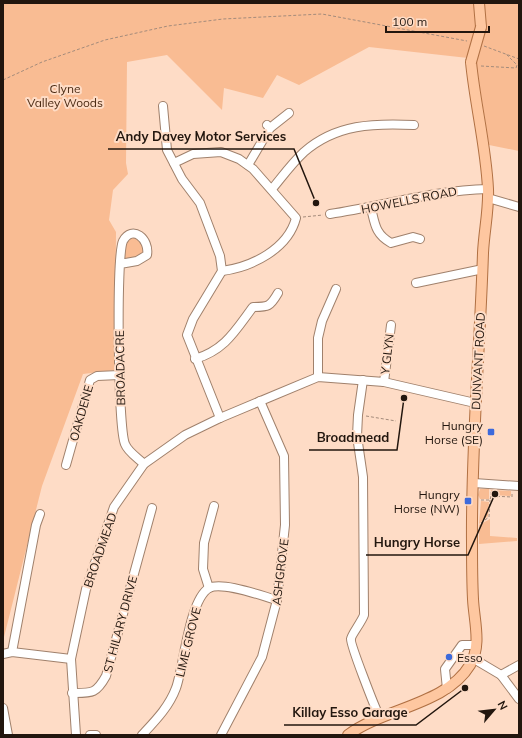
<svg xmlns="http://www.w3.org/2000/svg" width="522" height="738" font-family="Mulish,sans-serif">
	<rect width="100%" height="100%" fill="#fedcc6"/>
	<!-- green -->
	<g fill="#f9bc93">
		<polygon points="3,3 519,3 519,151 489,145 478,76 468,58 369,47 299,85 277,75 263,98 224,88 222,110 167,55 127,62 126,163 128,174 113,190 109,220 116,232 115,370 83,374 42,486 3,641"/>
		<polygon points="140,236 147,255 120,264 127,237"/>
		<polygon points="480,489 489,489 489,499 480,499 478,495"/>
		<polygon points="491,490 511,491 511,496 492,495"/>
		<polygon points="481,501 489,502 488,516 479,524"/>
		<polygon points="490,519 490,536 517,538 517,541 479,544 479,525"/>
	</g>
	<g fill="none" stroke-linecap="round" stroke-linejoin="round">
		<!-- minor casing -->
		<g stroke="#a0816c" stroke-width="10">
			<g id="minor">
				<polyline points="163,106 167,150 182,179 200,203 220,256 222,271 193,319 187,335 220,418"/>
				<polyline points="267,125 270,128 289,113"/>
				<path d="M174,163L193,154L221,152L239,159L253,169L296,218C288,249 252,267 222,271"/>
				<polyline points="248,165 270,128"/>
				<path d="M272,189C282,177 292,163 304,152C336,124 374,123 414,125"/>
				<polyline points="488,198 519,207"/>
				<path d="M371,208C375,224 375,234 391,243L413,237L420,239"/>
				<path d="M330,214C383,206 434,190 488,189"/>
				<path d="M120,264L137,261L147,255C150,239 132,224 123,241C116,256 118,427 125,444C128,452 138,458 144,464"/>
				<polyline points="416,283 483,269"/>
				<path d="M195,359C225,350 235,331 253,307C268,307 270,307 278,293"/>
				<polyline points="318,377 318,338 322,321 336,289"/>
				<path d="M363,380L358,415L357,436L363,477L364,615C361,623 351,635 351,639C350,644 375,708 380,718"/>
				<polyline points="384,382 391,325"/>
				<polyline points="66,465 90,380 97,376 119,375"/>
				<polyline points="474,483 519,486"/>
				<polyline points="209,588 203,569 204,543 214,506"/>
				<polyline points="12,652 36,525 40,514"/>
				<polyline points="3,654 12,652 71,659"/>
				<polyline points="474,659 501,675 519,699"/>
				<polyline points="501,675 519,665"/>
				<polyline points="447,689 445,669 462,645 477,645"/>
				<path d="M72,693C92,693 96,694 106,676L152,508"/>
				<polyline points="3,708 8,735"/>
				<polyline points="76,735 71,659 86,589 114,507 144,464 185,435 220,418 318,377 384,382 475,403"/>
				<polyline points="90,735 96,735"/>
				<path d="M142,735C155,721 169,707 176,688C184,666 189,600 209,588C222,581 262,596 277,600"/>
				<polyline points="221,735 262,657 277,600 285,525 284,456 260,401"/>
			</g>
		</g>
		<!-- major casing -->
		<g stroke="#b07043" stroke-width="12">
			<g id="major">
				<polyline points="479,3 481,27"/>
				<path d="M348,735C384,708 446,705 470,665C482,645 474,621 473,599C472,580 472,561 472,542C471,446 480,349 483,253C484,231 489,210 488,189C486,146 475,104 471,62"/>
			</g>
		</g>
		<!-- path -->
		<g stroke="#a48b7b" stroke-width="1" stroke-dasharray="3 2" stroke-linecap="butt">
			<polyline points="484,46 519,59"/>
			<polyline points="481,66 516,68 517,65 506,54"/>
			<polyline points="3,80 42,62 105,40 168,26 223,19 322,14 467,41"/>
			<polyline points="303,217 323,215"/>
			<polyline points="366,416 396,421"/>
			<polyline points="491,492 491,496 512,497 512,493"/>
			<polyline points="481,500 490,500 491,496"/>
			<polyline points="481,523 489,517 490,500"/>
		</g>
		<!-- minor -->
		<use href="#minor" stroke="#fff" stroke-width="8"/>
		<!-- major -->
		<use href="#major" stroke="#fec7a0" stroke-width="10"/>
		<!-- major-bridge casing -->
		<g stroke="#b07043" stroke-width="12" stroke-linecap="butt">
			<polyline id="major-bridge" points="471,62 481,27"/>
		</g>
		<!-- major-bridge -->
		<use href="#major-bridge" stroke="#fec7a0" stroke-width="10"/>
	</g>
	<!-- markers -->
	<g fill="#3d6adb" stroke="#fedcc6" stroke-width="1.5">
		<rect x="487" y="428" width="8" height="8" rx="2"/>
		<rect x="464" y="497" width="8" height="8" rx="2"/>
		<circle cx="449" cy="657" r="4"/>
	</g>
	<g text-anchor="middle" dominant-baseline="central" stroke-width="4" stroke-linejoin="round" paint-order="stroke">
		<!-- park labels -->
		<g font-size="12" fill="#4b2b14" stroke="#fedcc6">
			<text x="65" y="88">Clyne<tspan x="65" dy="14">Valley Woods</tspan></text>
		</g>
		<!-- street labels -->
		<g font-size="12" fill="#22160e" stroke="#fedcc6">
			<text transform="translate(409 200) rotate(-11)">HOWELLS ROAD</text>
			<text transform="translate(387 354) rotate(-83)">Y GLYN</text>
			<text transform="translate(478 361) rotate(-87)">DUNVANT ROAD</text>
			<text transform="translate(120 368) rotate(-91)">BROADACRE</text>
			<text transform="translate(81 413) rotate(-74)">OAKDENE</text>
			<text transform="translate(100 550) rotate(-71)">BROADMEAD</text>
			<text transform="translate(280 572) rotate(-83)">ASHGROVE</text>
			<text transform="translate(120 624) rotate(-75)">ST HILARY DRIVE</text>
			<text transform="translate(188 642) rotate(-76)">LIME GROVE</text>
		</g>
		<!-- poi labels -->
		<g font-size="12" fill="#22160e" stroke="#fedcc6" text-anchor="end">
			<text x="483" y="425">Hungry<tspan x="483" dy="14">Horse (SE)</tspan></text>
			<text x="460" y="494">Hungry<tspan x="460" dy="14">Horse (NW)</tspan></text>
			<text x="457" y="657" text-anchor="start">Esso</text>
		</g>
	</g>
	<!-- callouts -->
	<path fill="none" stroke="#22160e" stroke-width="1.5" d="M316 203L294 149H108M404 398L397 450H309M495 494L468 555H366M465 688L416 725H284"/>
	<g fill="#22160e" stroke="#fedcc6" stroke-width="1.5">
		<circle cx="316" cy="203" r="4"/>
		<circle cx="404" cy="398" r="4"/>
		<circle cx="495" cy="494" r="4"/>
		<circle cx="465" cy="688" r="4"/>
	</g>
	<g font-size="13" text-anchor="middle" font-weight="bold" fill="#22160e" stroke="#fedcc6" stroke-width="4" stroke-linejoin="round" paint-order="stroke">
		<text x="201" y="141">Andy Davey Motor Services</text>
		<text x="353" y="442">Broadmead</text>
		<text x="417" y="547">Hungry Horse</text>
		<text x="350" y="717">Killay Esso Garage</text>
	</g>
	<!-- border -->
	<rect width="522" height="738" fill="none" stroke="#22160e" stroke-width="8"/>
	<!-- north arrow -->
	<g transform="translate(494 710) rotate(62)" stroke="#fedcc6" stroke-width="3" paint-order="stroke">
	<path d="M0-3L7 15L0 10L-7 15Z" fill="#22160e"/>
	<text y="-6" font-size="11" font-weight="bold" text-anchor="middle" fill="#22160e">N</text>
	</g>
	<!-- scale -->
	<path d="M386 26v6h103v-6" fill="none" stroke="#22160e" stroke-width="2"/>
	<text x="392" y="26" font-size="12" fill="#22160e" stroke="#fedcc6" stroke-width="3" paint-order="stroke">100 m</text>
</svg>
